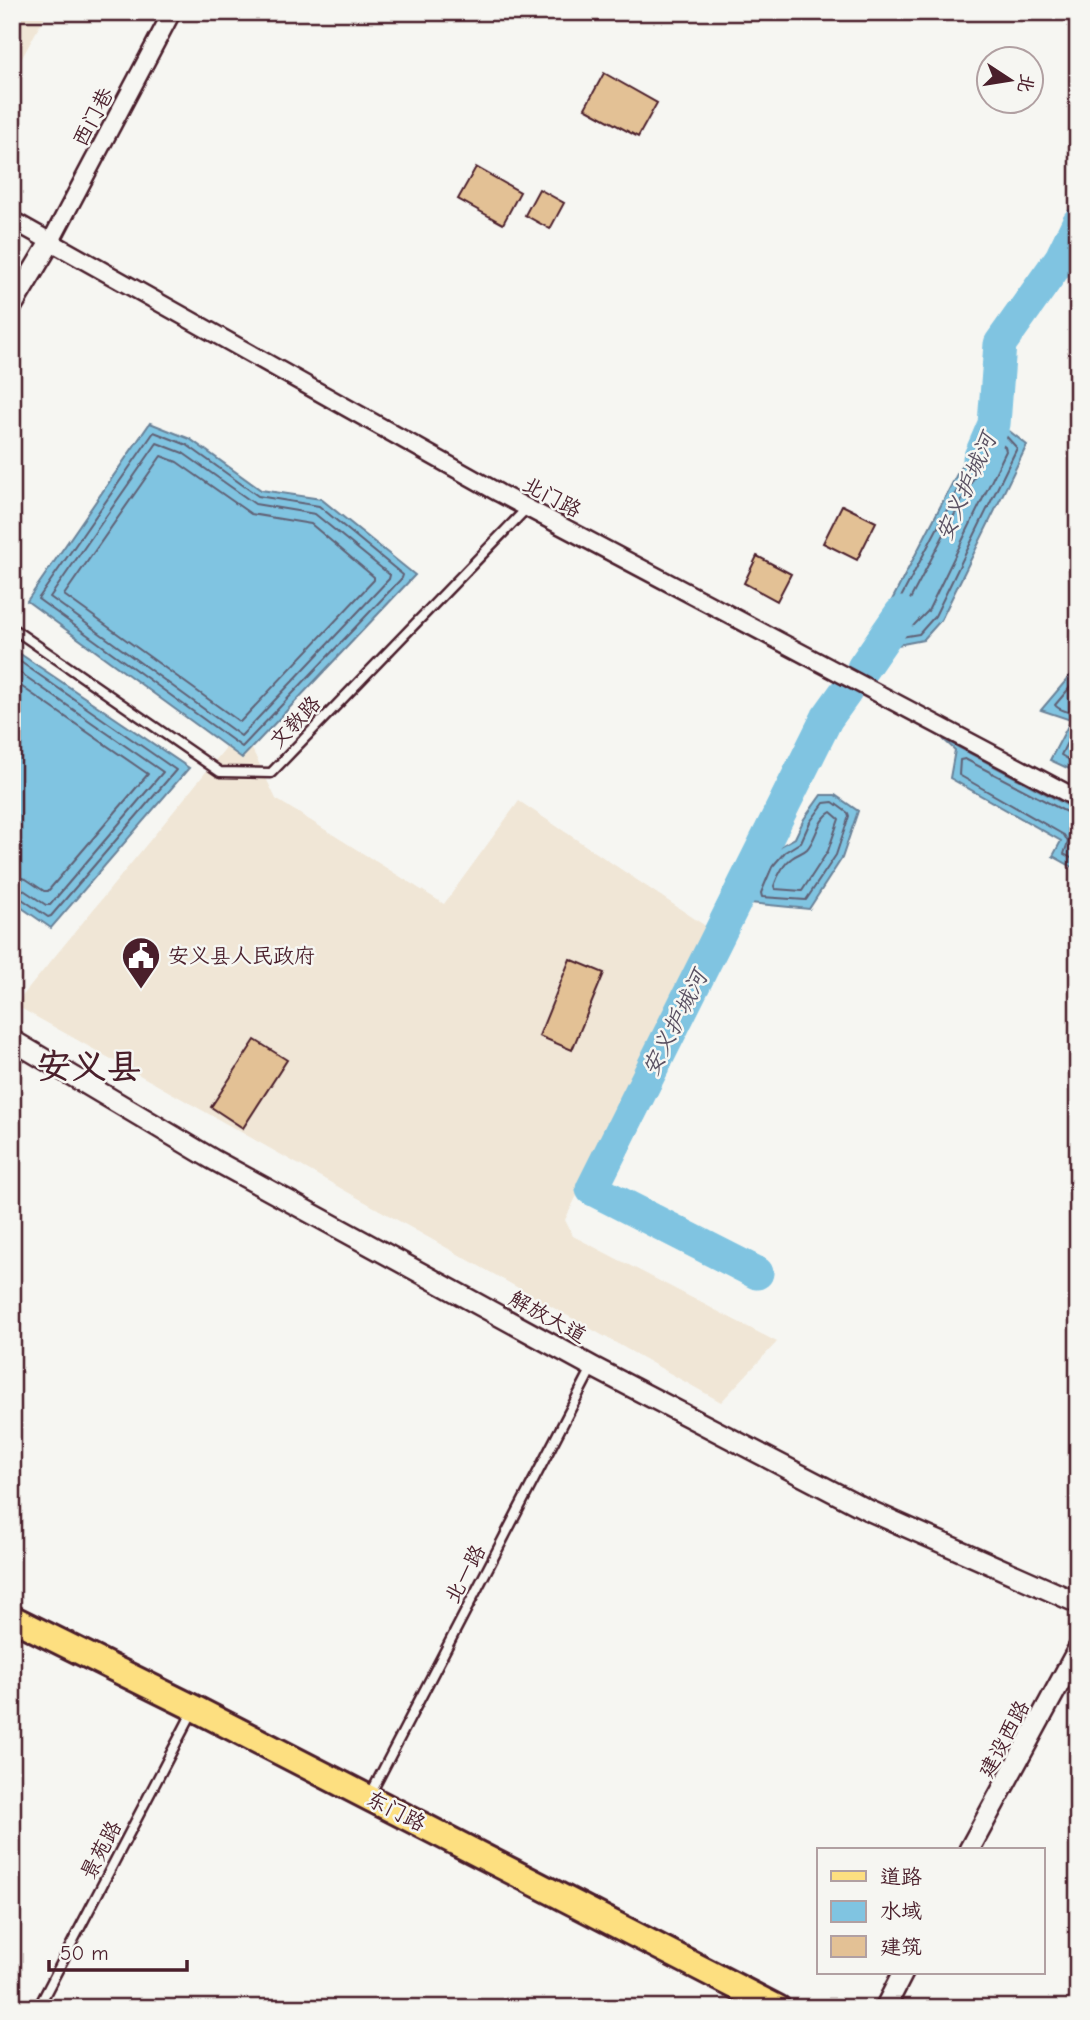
<svg xmlns="http://www.w3.org/2000/svg" width="1090" height="2020" font-family="'Comic Neue','LXGW WenKai TC',sans-serif">
	<rect width="100%" height="100%" fill="#f6f6f2"/>
	<filter id="ink" filterUnits="userSpaceOnUse"><feTurbulence type="fractalNoise" baseFrequency=".0143" numOctaves="2"/><feDisplacementMap in="SourceGraphic" scale="14" xChannelSelector="R" yChannelSelector="G"/><feConvolveMatrix kernelMatrix="1 2 1 2 8 2 1 2 1" color-interpolation-filters="sRGB"/></filter>
	<g filter="url(#ink)">
		<!-- built -->
		<g fill="#f0e6d6">
			<polygon points="12,12 47,12 12,76"/>
			<polygon points="242,728 276,799 444,904 519,801 707,927 565,1220 573,1236 777,1342 721,1402 15,1005"/>
		</g>
		<!-- water -->
		<g fill="#80c4e1" stroke="#6a8298" stroke-width="2">
			<polygon points="988,414 1027,445 941,620 923,640 856,653 891,602"/>
			<polygon points="150,423 190,439 261,490 321,499 415,575 242,758 27,601"/>
			<polygon points="13,649 189,768 51,928 12,901"/>
			<polygon points="1074,671 1078,672 1078,773 1050,760 1071,720 1041,710"/>
			<polygon points="943,739 1078,811 1078,870 1053,856 1061,841 950,778 955,750"/>
			<polygon points="821,795 835,795 858,811 842,858 809,909 749,903 766,863 781,846 795,838 804,819"/>
		</g>
		<g fill="none" stroke-linecap="round" stroke-linejoin="round">
			<!-- shore -->
			<g stroke="#606174" stroke-width="2">
				<polygon points="991,426 1004,434 1017,448 935,616 919,634 877,641 876,636 897,605"/>
				<polygon points="154,432 187,445 258,496 319,506 403,575 402,578 242,747 38,599"/>
				<polygon points="994,439 1005,447 1006,451 928,611 914,625 897,628 895,623 905,609"/>
				<polygon points="157,443 183,453 255,504 315,514 390,575 389,579 241,736 50,597"/>
				<polygon points="161,456 177,462 251,514 311,524 374,577 374,580 240,722 64,595"/>
				<polyline points="12,656 176,770 51,916 48,917 19,897 12,896"/>
				<polyline points="12,667 163,772 50,905 46,905 22,889 12,887"/>
				<path d="M1078,678L1055,705C1060,712 1071,710 1077,718L1076,724L1061,755L1078,765"/>
				<polyline points="12,680 148,774 48,891 44,891 26,879 12,876"/>
				<polygon points="833,802 848,813 849,816 836,855 806,900 762,897 761,893 772,867 785,852 801,842 810,822 824,803"/>
				<path d="M831,812L839,819L828,851L802,891L775,889L774,886C778,875 783,864 792,858C797,854 803,853 807,849C817,838 817,820 831,812Z"/>
				<polyline points="1078,816 1072,815 965,759 960,760 959,775 1064,835 1068,842 1064,854 1078,862"/>
			</g>
			<!-- river -->
			<g stroke="#80c4e1" stroke-width="33">
				<polyline points="979,459 994,424 1000,344 1061,258 1078,223"/>
				<polyline points="863,668 901,613"/>
				<polyline points="757,1273 592,1189 827,718 845,693"/>
			</g>
		</g>
		<!-- building -->
		<g fill="#e3c195" stroke="#4a1f2b" stroke-width="2">
			<polygon points="604,73 657,103 638,137 585,108"/>
			<polygon points="476,167 520,192 503,224 458,199"/>
			<polygon points="539,189 564,203 550,229 525,215"/>
			<polygon points="842,505 876,522 857,560 823,543"/>
			<polygon points="757,556 791,574 777,601 744,583"/>
			<polygon points="570,959 604,973 572,1050 539,1036"/>
			<polygon points="255,1040 287,1060 243,1128 211,1107"/>
		</g>
		<g fill="none" stroke-linecap="round" stroke-linejoin="round">
			<!-- service casing -->
			<g stroke="#4a1f2b" stroke-width="13">
				<g id="service">
					<polyline points="12,628 220,772 271,773 527,508"/>
					<polyline points="370,1795 592,1368"/>
					<polyline points="38,2008 194,1709"/>
				</g>
			</g>
			<!-- minor casing -->
			<g stroke="#4a1f2b" stroke-width="21">
				<g id="minor">
					<polyline points="12,220 499,493 1078,799"/>
					<polyline points="51,241 172,12"/>
				</g>
			</g>
			<!-- tertiary casing -->
			<g stroke="#4a1f2b" stroke-width="24">
				<g id="tertiary">
					<polyline points="12,306 51,241"/>
					<polyline points="12,1040 212,1159 593,1367 868,1510 1078,1603"/>
					<polyline points="969,1850 1078,1649"/>
					<polyline points="885,2008 903,1973"/>
				</g>
			</g>
			<!-- primary casing -->
			<g stroke="#4a1f2b" stroke-width="30">
				<polyline id="primary" points="12,1618 194,1708 778,2008"/>
			</g>
			<!-- service -->
			<use href="#service" stroke="#f6f6f2" stroke-width="8"/>
			<!-- minor -->
			<use href="#minor" stroke="#f6f6f2" stroke-width="16"/>
			<!-- tertiary -->
			<use href="#tertiary" stroke="#f6f6f2" stroke-width="19"/>
			<!-- primary -->
			<use href="#primary" stroke="#fddf80" stroke-width="24"/>
		</g>
	</g>
	<!-- icons -->
	<defs>
		<g id="civic-pin" transform="scale(2.0125)"><path d="M0 17L-7.5 6A9.5 9.5 0 1 1 7.5 6Z" fill="#4a1f2b" stroke="#f6f6f2"/><path d="M-.6-6.5H3V-4.5H.6V-3L4-1V1h2V6H-6V1h2V-1L-.6-3ZM-1.2 2.5V6h2.4V2.5Z" fill="#fff"/></g>
	</defs>
	<g fill-rule="evenodd">
		<use href="#civic-pin" x="141" y="956"/>
	</g>
	<g text-anchor="middle" dominant-baseline="central" stroke-width="5" stroke-linejoin="round" paint-order="stroke">
		<!-- street labels -->
		<g font-size="21" fill="#4a1f2b" stroke="#f6f6f2">
			<text transform="translate(93 117) rotate(-62)">西门巷</text>
			<text transform="translate(552 497) rotate(28)">北门路</text>
			<text transform="translate(295 722) rotate(-46)">文教路</text>
			<text transform="translate(548 1317) rotate(29)">解放大道</text>
			<text transform="translate(465 1574) rotate(-62)">北一路</text>
			<text transform="translate(1004 1739) rotate(-62)">建设西路</text>
			<text transform="translate(396 1811) rotate(27)">东门路</text>
			<text transform="translate(101 1850) rotate(-62)">景苑路</text>
		</g>
		<!-- poi labels -->
		<g font-size="21" fill="#4a1f2b" stroke="#f6f6f2" text-anchor="start">
			<text x="168" y="956">安义县人民政府</text>
		</g>
		<!-- water labels -->
		<g font-size="23" font-style="italic" fill="#5a5162" stroke="#f6f6f2">
			<text transform="translate(966 487) rotate(-66)">安义护城河</text>
			<text transform="translate(675 1023) rotate(-63)">安义护城河</text>
		</g>
		<!-- town labels -->
		<g font-size="35" font-weight="bold" fill="#4a1f2b" stroke="#f6f6f2">
			<text x="89" y="1066">安义县</text>
		</g>
	</g>
	<!-- margin -->
	<rect width="1090" height="2020" fill="none" stroke="#f6f6f2" stroke-width="42"/>
	<rect x="21" y="21" width="1048" height="1978" fill="none" stroke="#4a1f2b" stroke-width="2.5" filter="url(#ink)"/>
	<!-- legend -->
	<rect x="817" y="1848" width="228" height="126" fill="#f6f6f2" stroke="#b1a0a2" stroke-width="2"/>
	<rect x="831" y="1871" width="35" height="10" fill="#fddf80" stroke="#b1a0a2" stroke-width="2"/>
	<text x="880" y="1884" font-size="21" fill="#4a1f2b">道路</text>
	<rect x="831" y="1901" width="35" height="21" fill="#80c4e1" stroke="#b1a0a2" stroke-width="2"/>
	<text x="880" y="1918" font-size="21" fill="#4a1f2b">水域</text>
	<rect x="831" y="1936" width="35" height="21" fill="#e3c195" stroke="#b1a0a2" stroke-width="2"/>
	<text x="880" y="1954" font-size="21" fill="#4a1f2b">建筑</text>
	<!-- north arrow -->
	<g transform="translate(1010 80) rotate(102)"><circle r="33" fill="#f6f6f2" stroke="#b1a0a2" stroke-width="2"/>
	<path d="M0-5L12 26L0 18L-12 26Z" fill="#4a1f2b"/>
	<text y="-10" font-size="19" font-weight="bold" text-anchor="middle" fill="#4a1f2b">北</text>
	</g>
	<!-- scale -->
	<path d="M49 1960v10h138v-10" fill="none" stroke="#4a1f2b" stroke-width="3.5"/>
	<text x="60" y="1960" font-size="21" fill="#4a1f2b" stroke="#f6f6f2" stroke-width="5" paint-order="stroke">50 m</text>
</svg>
